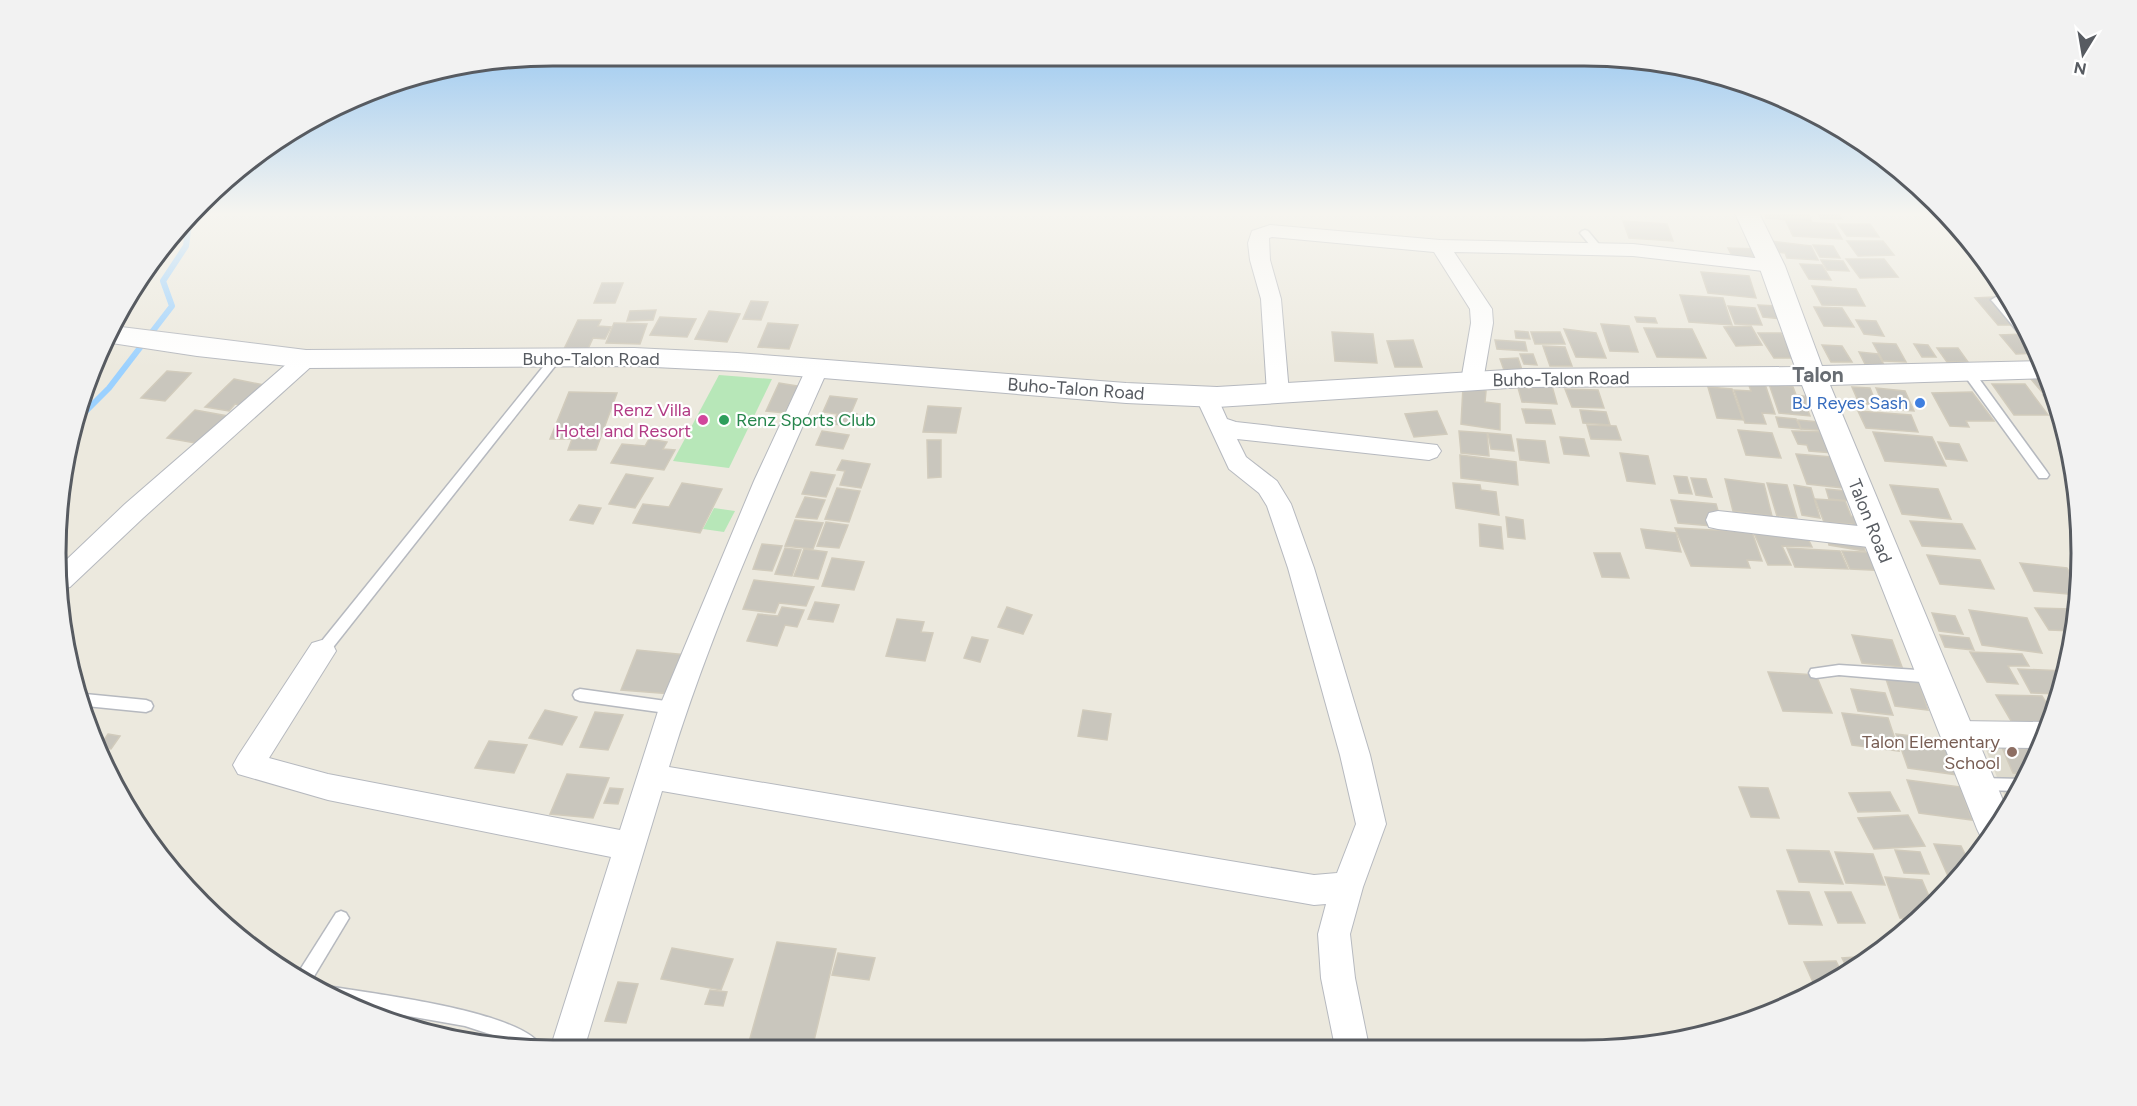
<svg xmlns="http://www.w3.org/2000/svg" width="2137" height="1106" font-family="Figtree,sans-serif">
	<rect width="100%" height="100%" fill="#ece9de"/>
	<!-- education -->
	<polygon fill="#dedbce" points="1978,730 2046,731 2030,773 2009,807"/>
	<!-- green -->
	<g fill="#b7e7b8">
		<polygon points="719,375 772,379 729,468 673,461"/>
		<polygon points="714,508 735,511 724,532 703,529"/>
	</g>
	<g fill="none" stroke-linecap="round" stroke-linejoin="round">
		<!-- stream -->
		<g stroke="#9bd1ff" stroke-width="6">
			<polyline points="191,221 201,213"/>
			<polyline points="76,421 109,388 172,306 163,281 186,246 189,224"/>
		</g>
	</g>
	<!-- building -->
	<g fill="#c9c6bd" stroke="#d1cbbc" stroke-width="1.5">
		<polygon points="1765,213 1808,213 1812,222 1766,218"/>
		<polygon points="1818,213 1838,213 1842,219 1821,219"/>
		<polygon points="1623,221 1667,224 1673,241 1629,238"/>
		<polygon points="1786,221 1834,224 1842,239 1793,236"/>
		<polygon points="1838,224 1870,224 1879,237 1847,236"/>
		<polygon points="1770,241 1811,246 1818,260 1787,258 1785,253 1774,252"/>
		<polygon points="1847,241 1883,241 1894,255 1858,256"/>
		<polygon points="1813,245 1833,246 1840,258 1820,257"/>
		<polygon points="1728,248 1759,249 1763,257 1732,256"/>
		<polygon points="1846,259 1884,259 1898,277 1860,278"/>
		<polygon points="1821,260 1843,261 1849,271 1827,270"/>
		<polygon points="1800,264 1822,265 1831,280 1809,279"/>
		<polygon points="1701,272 1749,276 1756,298 1708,293"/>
		<polygon points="1985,277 1995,277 2005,290 1993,289"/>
		<polygon points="602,283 623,283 615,303 594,303"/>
		<polygon points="1812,286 1856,289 1865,306 1822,305"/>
		<polygon points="1680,295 1723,298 1732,325 1689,322"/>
		<polygon points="1993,297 2016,325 1998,325 1975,298"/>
		<polygon points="751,301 768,302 761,320 743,319"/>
		<polygon points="1758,305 1777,306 1783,319 1763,317"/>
		<polygon points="1728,306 1755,308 1762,325 1735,324"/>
		<polygon points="1814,307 1842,308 1854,327 1824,326"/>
		<polygon points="656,310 653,320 627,321 630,311"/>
		<polygon points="709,311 740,314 727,342 695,339"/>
		<polygon points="660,317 696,319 687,337 650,335"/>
		<polygon points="1635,317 1655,318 1657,323 1637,322"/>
		<polygon points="578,320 601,320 598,326 611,327 605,339 593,338 587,351 563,351"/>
		<polygon points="1856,320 1876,321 1884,336 1864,334"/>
		<polygon points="614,323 647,324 640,344 606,343"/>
		<polygon points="768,323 798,325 789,349 758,347"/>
		<polygon points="1601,324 1629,326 1638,352 1610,351"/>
		<polygon points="1751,326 1762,345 1736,346 1724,327"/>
		<polygon points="1644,328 1692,329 1706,358 1657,357"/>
		<polygon points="1564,329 1596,333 1606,358 1576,357"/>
		<polygon points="1515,331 1528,332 1530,339 1516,338"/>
		<polygon points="1332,332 1373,334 1377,363 1335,361"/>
		<polygon points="1531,332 1560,332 1565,344 1535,344"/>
		<polygon points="1758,333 1781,333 1796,358 1774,358"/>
		<polygon points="2025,334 2037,353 2016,354 2000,335"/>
		<polygon points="1413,340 1422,367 1395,367 1387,341"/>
		<polygon points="1495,340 1525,342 1527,351 1497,349"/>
		<polygon points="1873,343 1896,344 1906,362 1883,361"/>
		<polygon points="1914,344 1928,345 1936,357 1922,357"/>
		<polygon points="1822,345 1842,346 1852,362 1831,362"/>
		<polygon points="1543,346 1565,347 1572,366 1550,366"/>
		<polygon points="1937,348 1958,348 1968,362 1947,362"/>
		<polygon points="1859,352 1878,354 1884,365 1865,364"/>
		<polygon points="1520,354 1533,354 1537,365 1524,364"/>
		<polygon points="1518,358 1522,370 1504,370 1500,359"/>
		<polygon points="167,371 191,373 165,401 141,398"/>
		<polygon points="2048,377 2054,391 2042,392 2030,378"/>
		<polygon points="234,379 264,385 244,406 235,404 229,411 205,407"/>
		<polygon points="1747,380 1764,381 1775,414 1762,413 1766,424 1745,423 1734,390 1751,391"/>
		<polygon points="779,383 798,386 785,413 766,411"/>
		<polygon points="1517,384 1552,386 1557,404 1522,402"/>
		<polygon points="1769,384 1793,387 1796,395 1810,397 1815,409 1807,408 1810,416 1779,413"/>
		<polygon points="1992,384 2025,384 2048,415 2014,415"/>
		<polygon points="1463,387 1486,391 1485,402 1500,404 1500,430 1461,424"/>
		<polygon points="1708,387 1732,389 1743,420 1717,418"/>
		<polygon points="1852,387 1870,388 1877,405 1859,403"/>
		<polygon points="1876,388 1905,391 1914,411 1885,409"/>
		<polygon points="1565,389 1598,390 1604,408 1572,407"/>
		<polygon points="569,392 617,393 596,450 568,450 572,439 550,439"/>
		<polygon points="1972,392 1994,421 1966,421 1969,427 1950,426 1932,393"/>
		<polygon points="2043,395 2056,395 2060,416 2058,416"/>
		<polygon points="830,396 857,399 851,413 857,414 852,426 833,424 837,414 823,412"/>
		<polygon points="928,406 961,408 956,433 923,432"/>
		<polygon points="1522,409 1551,410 1555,424 1526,423"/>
		<polygon points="195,410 239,418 201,444 167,438"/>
		<polygon points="1580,410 1606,412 1610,425 1583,423"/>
		<polygon points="1437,411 1447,434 1414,437 1405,414"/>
		<polygon points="1858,411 1911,415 1918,432 1866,428"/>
		<polygon points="1776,417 1796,419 1801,429 1779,427"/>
		<polygon points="1798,420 1830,423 1833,431 1801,429"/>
		<polygon points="1587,425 1616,426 1621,440 1591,439"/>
		<polygon points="1738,430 1772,433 1781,458 1746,455"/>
		<polygon points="822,431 849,435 843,449 816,445"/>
		<polygon points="1459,431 1487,433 1489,456 1461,453"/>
		<polygon points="1792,431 1831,432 1833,453 1809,451 1807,445 1798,444"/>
		<polygon points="1873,432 1932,437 1946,466 1885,461"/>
		<polygon points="1488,433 1511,435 1514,451 1491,449"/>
		<polygon points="1560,437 1584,439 1589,456 1564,454"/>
		<polygon points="649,439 667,442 663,449 675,450 664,470 611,463 622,444 645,446"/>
		<polygon points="1517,439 1545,441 1549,463 1520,460"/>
		<polygon points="927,440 941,440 941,477 928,478"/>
		<polygon points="1938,442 1959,444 1967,461 1946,459"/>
		<polygon points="1620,453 1648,456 1655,484 1627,481"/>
		<polygon points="1796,454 1832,457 1844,488 1807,484"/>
		<polygon points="1460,455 1516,462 1518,485 1461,478"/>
		<polygon points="842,460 870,464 861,488 840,485 845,471 837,470"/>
		<polygon points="811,472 835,475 826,497 802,494"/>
		<polygon points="626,474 653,478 635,508 609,504"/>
		<polygon points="1674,476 1687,477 1692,494 1679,493"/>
		<polygon points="1691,478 1706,479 1712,497 1696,495"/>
		<polygon points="1725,479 1764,484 1772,516 1733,511"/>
		<polygon points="682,483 722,489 700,533 633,523 643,504 669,507"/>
		<polygon points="1453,483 1480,485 1481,490 1496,492 1499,515 1456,508"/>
		<polygon points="1767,483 1787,485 1797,518 1777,516"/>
		<polygon points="1794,485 1811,488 1820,518 1802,515"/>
		<polygon points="1890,485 1938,489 1951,519 1902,514"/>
		<polygon points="837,488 860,491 849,522 825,519"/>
		<polygon points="1826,489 1858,492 1862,502 1829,499"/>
		<polygon points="805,497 825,500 817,519 796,517"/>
		<polygon points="1815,499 1845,501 1851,516 1868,518 1873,530 1854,529 1852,524 1824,522"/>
		<polygon points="1671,500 1716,504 1723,527 1678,523"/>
		<polygon points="579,505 601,508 593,524 570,520"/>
		<polygon points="1506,517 1523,520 1525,539 1508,537"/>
		<polygon points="795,520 823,523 813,549 785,546"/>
		<polygon points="1910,521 1962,524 1975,549 1922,546"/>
		<polygon points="826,522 848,525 839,548 817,546"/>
		<polygon points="1479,524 1501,527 1503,549 1480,546"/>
		<polygon points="1750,524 1802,526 1812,547 1782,546 1791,565 1768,565"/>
		<polygon points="1675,528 1752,532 1762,561 1747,560 1750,568 1691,566"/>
		<polygon points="1641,529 1676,533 1681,552 1646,548"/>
		<polygon points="1826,532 1862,537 1865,551 1829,545"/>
		<polygon points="762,544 782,546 772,571 753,569"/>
		<polygon points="785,548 801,550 792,576 775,574"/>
		<polygon points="1787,548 1840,551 1848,569 1795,567"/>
		<polygon points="804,549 827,552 818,579 794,576"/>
		<polygon points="1842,551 1882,553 1890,571 1850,569"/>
		<polygon points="1594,553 1620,553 1629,578 1602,577"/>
		<polygon points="1927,555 1980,560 1994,589 1940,584"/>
		<polygon points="832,558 864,562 854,590 822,586"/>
		<polygon points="2020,563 2067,568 2080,591 2079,595 2034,591"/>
		<polygon points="754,580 814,587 806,606 779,603 775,613 743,609"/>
		<polygon points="815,602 839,605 833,622 808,619"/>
		<polygon points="782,607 804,610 797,627 785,625 777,646 747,641 758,614 778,616"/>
		<polygon points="1007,607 1032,615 1023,634 998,627"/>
		<polygon points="2035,608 2072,609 2075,615 2073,631 2049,630"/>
		<polygon points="1969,610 2027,618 2042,653 1982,645"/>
		<polygon points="1932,613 1955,616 1963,634 1939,631"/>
		<polygon points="897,619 924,622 921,632 933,633 925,661 886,656"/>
		<polygon points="1852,635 1892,640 1902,667 1862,663"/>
		<polygon points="1940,635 1969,638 1974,650 1945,647"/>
		<polygon points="972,637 988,640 980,662 964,658"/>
		<polygon points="637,650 687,655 672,694 621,690"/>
		<polygon points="1970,652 2022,654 2029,666 2008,666 2018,684 1987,682"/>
		<polygon points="2018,669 2066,671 2060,694 2031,693"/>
		<polygon points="1768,672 1816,675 1832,713 1783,711"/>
		<polygon points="1885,676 1918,680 1928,710 1895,706"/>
		<polygon points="1851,689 1885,693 1893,715 1858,711"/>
		<polygon points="1996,695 2042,696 2053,713 2048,726 2014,726"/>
		<polygon points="545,710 577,717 562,745 529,738"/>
		<polygon points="1083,710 1111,714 1107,740 1078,736"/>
		<polygon points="595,712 623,715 608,750 580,747"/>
		<polygon points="1842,713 1888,718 1899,751 1852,745"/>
		<polygon points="108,734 120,736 111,749 99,747"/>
		<polygon points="1896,734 1952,741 1965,776 1908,768"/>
		<polygon points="1997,736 2042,741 2029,775 2013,773"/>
		<polygon points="489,741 527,745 514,773 475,768"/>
		<polygon points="567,774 609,778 593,818 550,814"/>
		<polygon points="1907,780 1960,787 1972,820 1919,813"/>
		<polygon points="1739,787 1768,788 1779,818 1751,817"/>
		<polygon points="610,788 623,789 618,804 604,803"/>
		<polygon points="1890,792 1900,811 1858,812 1849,793"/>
		<polygon points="1908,815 1925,846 1874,849 1858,818"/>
		<polygon points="1934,844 1961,846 1966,856 1978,857 1958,876 1948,876"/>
		<polygon points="1787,850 1829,851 1843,884 1799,882"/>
		<polygon points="1895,850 1920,852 1929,874 1904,873"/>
		<polygon points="1835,852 1873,854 1885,885 1846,883"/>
		<polygon points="1885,877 1922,880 1932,903 1916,919 1900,918"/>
		<polygon points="1777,891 1809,892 1822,925 1789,924"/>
		<polygon points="1825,892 1851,892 1865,923 1838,923"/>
		<polygon points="777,942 836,949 812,1049 747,1049"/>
		<polygon points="672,948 733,959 721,990 661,979"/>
		<polygon points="838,953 875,958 869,980 832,975"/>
		<polygon points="1872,956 1848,970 1842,958"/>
		<polygon points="1836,961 1842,973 1816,989 1804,962"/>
		<polygon points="618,982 638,984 626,1023 605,1021"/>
		<polygon points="710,990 727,992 723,1006 705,1004"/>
		<polygon points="618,1041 672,1049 615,1049"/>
	</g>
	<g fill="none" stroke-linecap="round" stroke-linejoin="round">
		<!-- service casing -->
		<g stroke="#b6b9bf" stroke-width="3">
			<g id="service">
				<polygon points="1585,230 1588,231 1603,249 1601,251 1595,251 1580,233 1582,231"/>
				<polygon points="1996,297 1999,298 2026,328 2033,345 2028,344 1993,302 1991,300"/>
				<polygon points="555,356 559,357 560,359 559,361 327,655 322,656 317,655 316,651 317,647 551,357"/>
				<polygon points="1968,368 1972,369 2047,472 2049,475 2047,478 2039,478 1964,375 1963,372"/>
				<polygon points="1839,665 1933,671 1938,673 1940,677 1938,681 1933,683 1839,675 1816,678 1811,677 1809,673 1811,669"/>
				<polygon points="580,689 673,702 678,704 680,708 678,712 673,714 580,701 575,699 573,695 575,691"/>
				<polygon points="85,694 146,700 151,702 153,706 151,710 146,712 86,706 83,695"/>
				<polygon points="1981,778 2023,779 2026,780 2019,791 1981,790 1976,788 1974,784 1976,780"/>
				<polygon points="341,911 346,913 349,918 310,983 298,973 336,913"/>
				<path d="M326,986C367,993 527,1011 543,1049H521L505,1039L465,1026L352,1006L333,999L320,990Z"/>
			</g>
		</g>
		<!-- minor casing -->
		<g stroke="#b6b9bf" stroke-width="2">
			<g id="minor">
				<polygon points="1270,225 1440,240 1633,244 1772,260 1779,262 1782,266 1779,270 1772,272 1633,256 1454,252 1492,309 1493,323 1483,381 1480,386 1472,389 1464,386 1461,381 1471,323 1470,309 1434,252 1272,237 1269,238 1270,260 1281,299 1289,393 1286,399 1278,401 1270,399 1267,393 1261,299 1250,260 1248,243 1252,231"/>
				<polygon points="306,352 314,354 317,359 314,364 143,518 70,587 61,590 62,564 125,504 298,354"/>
				<path d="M817,361L825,364L828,369C771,498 710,632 669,767L1314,875L1337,873L1356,824L1340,755L1288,568L1267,506L1259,493L1229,469L1195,396L1198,390L1206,388L1214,390L1227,419L1236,422L1437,445L1441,451L1437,457L1429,460L1237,439L1246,457L1277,481L1291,504L1314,568L1370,755L1386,824L1363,887L1350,934L1355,978L1369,1047H1335L1321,978L1318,934L1326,904L1314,905L662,791L584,1049H550L611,857L328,800L238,774L233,765L238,756L312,643L322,640L332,643L336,651L269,758L328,774L620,830L659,708L754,481L806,369L809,364Z"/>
				<polygon points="1718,511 1877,528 1886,531 1890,538 1886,545 1877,548 1718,529 1709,527 1706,520 1709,513"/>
				<polygon points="1956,721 2044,722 2049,724 2040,748 1956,747 1946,743 1942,734 1946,725"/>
			</g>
		</g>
		<!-- tertiary casing -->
		<g stroke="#b6b9bf" stroke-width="2">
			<polygon id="tertiary" points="1735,213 1759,213 1785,266 1822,366 2040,361 2048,378 1830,385 2007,810 1987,843 1983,841 1977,829 1802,385 1524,387 1217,407 1126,403 737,371 634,366 306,368 197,356 105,342 113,326 306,350 634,348 737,353 1126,383 1217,387 1524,369 1795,367 1759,266"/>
		</g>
		<!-- service -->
		<use href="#service" fill="#fff" fill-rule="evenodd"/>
		<!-- minor -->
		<use href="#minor" fill="#fff" fill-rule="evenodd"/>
		<!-- tertiary -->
		<use href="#tertiary" fill="#fff" fill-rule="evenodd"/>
	</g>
	<!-- sky -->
	<linearGradient id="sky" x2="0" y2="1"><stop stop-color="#89c0f1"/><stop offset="0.58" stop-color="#f6f5f0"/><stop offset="1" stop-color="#f6f5f0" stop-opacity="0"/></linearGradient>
	<rect width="2137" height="368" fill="url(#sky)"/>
	<!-- markers -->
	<circle fill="#3f7fe0" stroke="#fff" stroke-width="2" cx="1920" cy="403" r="6"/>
	<circle fill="#d1479c" stroke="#fff" stroke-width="2" cx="703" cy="420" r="6"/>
	<circle fill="#2e9e5b" stroke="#fff" stroke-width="2" cx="724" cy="420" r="6"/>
	<circle fill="#8d6e63" stroke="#fff" stroke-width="2" cx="2012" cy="752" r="6"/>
	<g text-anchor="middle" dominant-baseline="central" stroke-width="4.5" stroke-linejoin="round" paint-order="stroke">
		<!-- street labels -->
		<g font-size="18" fill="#575b61" stroke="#fff">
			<text x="591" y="359">Buho-Talon Road</text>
			<text transform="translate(1561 379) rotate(-1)">Buho-Talon Road</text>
			<text transform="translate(1076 389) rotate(4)">Buho-Talon Road</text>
			<text transform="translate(1870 521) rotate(68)">Talon Road</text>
		</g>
		<!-- shop labels -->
		<g font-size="18" fill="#366cbe" stroke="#fff" text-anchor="end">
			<text x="1908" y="403">BJ Reyes Sash</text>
		</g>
		<!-- hotel labels -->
		<g font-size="18" fill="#b23c85" stroke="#fff" text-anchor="end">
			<text x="691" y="410">Renz Villa<tspan x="691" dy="21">Hotel and Resort</tspan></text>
		</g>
		<!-- leisure labels -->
		<g font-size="18" fill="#27864d" stroke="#fff" text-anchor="start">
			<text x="736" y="420">Renz Sports Club</text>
		</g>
		<!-- education labels -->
		<g font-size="18" fill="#785e54" stroke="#fff" text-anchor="end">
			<text x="2000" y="742">Talon Elementary<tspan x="2000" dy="21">School</tspan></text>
		</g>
		<!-- quarter labels -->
		<g font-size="21" font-weight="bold" fill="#686d73" stroke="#fff">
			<text x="1818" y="374">Talon</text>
		</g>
	</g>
	<!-- crop -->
	<path d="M0 0H2137V1106H0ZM553 66H1584A487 487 0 0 1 2071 553V553A487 487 0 0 1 1584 1040H553A487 487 0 0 1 66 553V553A487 487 0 0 1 553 66Z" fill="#f2f2f2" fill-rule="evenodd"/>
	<path fill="none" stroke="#575b61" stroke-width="3" d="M553 66H1584A487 487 0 0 1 2071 553V553A487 487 0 0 1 1584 1040H553A487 487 0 0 1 66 553V553A487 487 0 0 1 553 66Z"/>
	<!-- north arrow -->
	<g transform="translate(2083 54) rotate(191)" stroke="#ffffff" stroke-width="4.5" paint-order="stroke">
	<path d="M0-4.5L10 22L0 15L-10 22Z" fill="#575b61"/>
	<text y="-9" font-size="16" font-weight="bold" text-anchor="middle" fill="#575b61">N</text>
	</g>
</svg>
